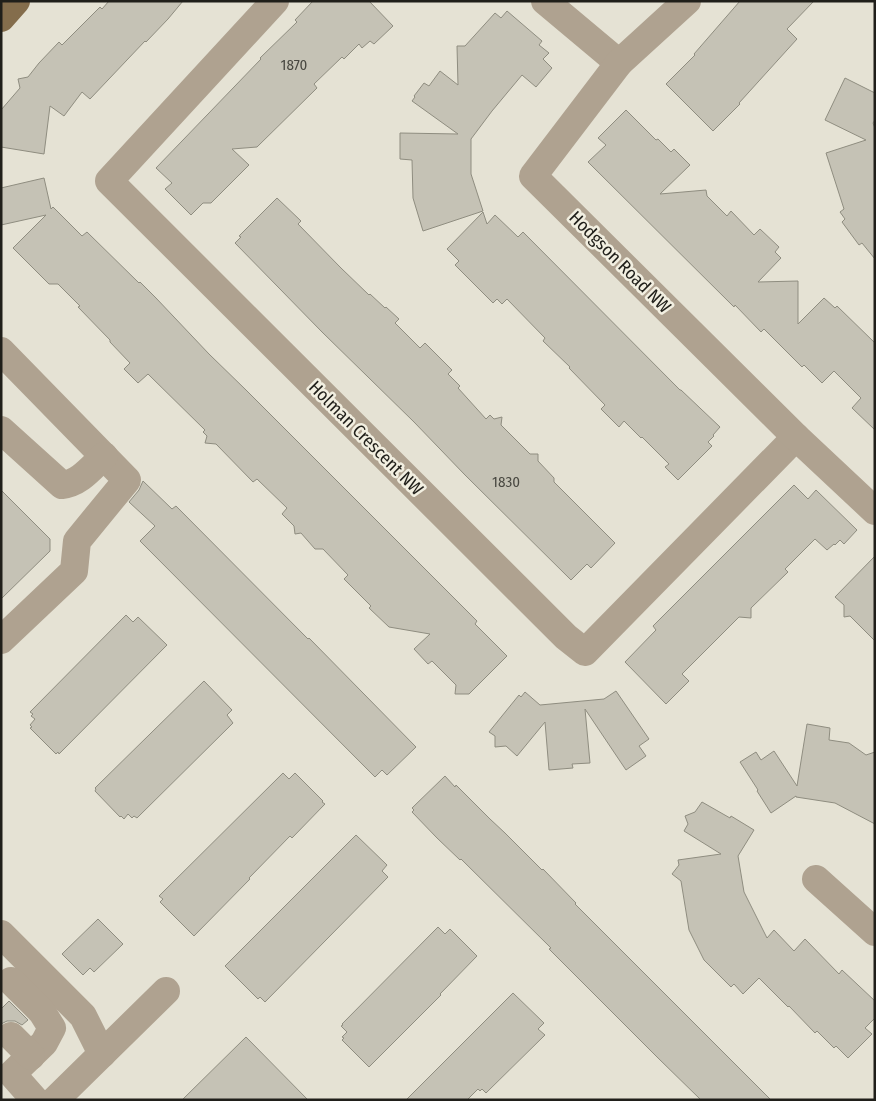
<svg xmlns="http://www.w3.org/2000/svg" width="876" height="1101" font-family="'Fira Sans Condensed',sans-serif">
	<rect width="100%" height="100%" fill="#e5e2d4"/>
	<!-- building -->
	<g fill="#c5c2b5" stroke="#8f8d80">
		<polygon points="109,1 183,1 168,19 146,42 145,41 90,99 82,92 64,116 50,106 44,154 1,147 1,110 20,88 18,79 28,77 39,63 59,42 62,45 100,7 102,9"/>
		<polygon points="313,1 369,1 393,26 374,44 370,41 362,48 359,44 344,59 342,57 314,84 317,88 257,147 232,149 249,165 211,203 203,203 191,215 165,189 172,183 156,168 261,59 260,58 297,22 295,20"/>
		<polygon points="740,1 814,1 787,29 797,39 739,103 740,104 713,131 666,84 695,55 694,54"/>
		<polygon points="507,11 542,41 539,45 549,53 543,59 552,68 536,87 522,75 492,111 471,139 471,174 483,211 423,231 413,198 412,160 400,159 400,133 458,134 412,101 415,97 414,96 424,83 429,86 440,71 458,85 457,46 465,46 495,13 501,18"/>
		<polygon points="845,78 875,93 875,120 873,123 875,128 875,259 862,243 859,245 842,222 845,219 840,212 844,209 826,153 866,140 825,120"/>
		<polygon points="626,110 656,140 658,139 671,152 674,149 690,165 660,194 706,190 707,196 727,216 731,211 754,235 760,229 779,247 775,252 781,258 758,282 798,281 798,324 824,298 835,308 837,306 875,343 875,430 852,408 861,398 834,371 822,383 804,365 802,367 764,329 761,332 735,305 734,307 588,162 606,145 598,138"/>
		<polygon points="44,178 51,209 53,207 82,236 87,232 139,283 140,282 156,298 209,354 246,390 477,621 475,624 507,656 469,694 455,694 456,685 432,661 428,664 414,649 430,634 389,627 369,608 371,606 344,579 348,575 323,549 315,549 301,533 295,534 294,526 282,514 287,508 257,479 253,482 216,444 205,443 207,436 203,432 205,430 148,374 138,383 124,369 130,363 110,342 110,340 78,307 80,306 58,284 49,284 13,248 46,215 1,225 1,188"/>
		<polygon points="277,198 301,221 298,224 341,268 369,295 370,294 385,308 386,307 399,319 395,323 420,348 425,343 452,370 448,374 460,386 458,388 486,419 490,415 494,419 502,417 501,425 530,454 538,454 538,461 554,478 554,482 615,543 591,568 587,564 571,580 465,475 414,422 322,332 235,243 241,237 239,236"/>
		<polygon points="483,212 487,224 495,215 518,237 523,232 680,390 681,390 720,427 713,435 714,436 708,442 712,446 678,480 665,467 669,464 642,437 641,438 624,421 619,427 601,409 605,405 569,368 570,367 543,341 545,338 507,299 502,304 497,299 493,303 455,265 459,261 447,249"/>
		<polygon points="143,481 172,509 176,506 308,639 309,638 416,747 387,775 382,770 375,777 140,541 155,526 129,502 139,490"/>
		<polygon points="794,485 808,499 816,490 857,530 844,544 840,540 835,545 834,544 827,550 815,539 785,569 788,572 751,608 751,618 739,617 682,674 689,681 666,704 625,662 656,630 653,626"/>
		<polygon points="1,490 50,539 50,551 1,599"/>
		<polygon points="875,556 875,641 850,616 844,617 844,605 835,597"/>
		<polygon points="126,615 133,622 138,617 167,645 59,754 58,752 56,754 30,728 32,727 30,725 35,719 31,716 33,714 30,712"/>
		<polygon points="204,681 232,710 227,715 233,723 137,818 134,816 132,818 128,814 124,819 121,816 120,817 95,791 96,789 95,788"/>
		<polygon points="616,691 649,739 639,746 646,756 626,770 585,709 590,763 572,764 573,768 549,770 545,722 517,756 506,746 495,747 495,736 489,732 519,695 521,697 525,692 540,705 604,699"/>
		<polygon points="807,724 830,728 829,740 849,743 866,755 875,752 875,824 835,803 796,797 796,796 771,813 757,791 758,790 740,762 756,752 761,760 774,751 797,786"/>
		<polygon points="283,773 289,779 295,773 323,801 322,802 325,804 292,838 290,836 249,878 250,879 194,936 160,902 163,899 159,896"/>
		<polygon points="445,776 455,787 456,785 490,819 505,833 542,870 543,869 576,903 575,904 771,1100 701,1100 657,1057 549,949 551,948 461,859 460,860 437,838 412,812 414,810 412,808"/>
		<polygon points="702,802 730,818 731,816 754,830 738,856 744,892 767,938 774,930 794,951 805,939 839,974 842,970 875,1001 875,1018 865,1028 872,1034 848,1058 836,1046 834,1048 817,1031 815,1033 789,1006 788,1007 759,978 743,994 734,984 731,987 704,960 689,930 681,881 672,874 679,865 678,860 721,854 684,831 688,824 685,816 695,812"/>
		<polygon points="356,835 387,865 382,871 388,877 265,1002 260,997 258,999 225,966"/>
		<polygon points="98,919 123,944 94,972 90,968 83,975 62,954"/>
		<polygon points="438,927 445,934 450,929 477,956 440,994 441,995 369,1067 342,1040 344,1038 342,1037 347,1032 341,1026 343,1025 342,1024"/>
		<polygon points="513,993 544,1023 538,1029 545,1035 486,1093 482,1089 480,1091 478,1089 467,1100 406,1100"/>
		<polygon points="9,1001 28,1020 22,1025 15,1021 7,1021 1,1024 1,1009"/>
		<polygon points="246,1037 308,1100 182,1100"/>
	</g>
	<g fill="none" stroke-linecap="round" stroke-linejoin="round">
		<!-- minor -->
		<g stroke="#afa290" stroke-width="28">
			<polyline points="275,1 109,181 566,637 585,652 796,437"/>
			<polyline points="545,1 619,63"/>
			<polyline points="687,1 619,63 533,176 796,437 875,511"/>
			<polyline points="1,351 127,480 77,541 74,571 1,640"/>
			<path d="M1,430L62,485C80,483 91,468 104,456"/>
			<polyline points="816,879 875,932"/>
			<polyline points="1,934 83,1016 102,1054"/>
			<polyline points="11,981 42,1012 52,1028 44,1043 12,1074 35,1100"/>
			<polyline points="11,1036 31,1056"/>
			<polyline points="55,1100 166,991"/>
		</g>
		<!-- major -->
		<polyline stroke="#846d4c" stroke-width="28" points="1,18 16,1"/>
	</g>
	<g text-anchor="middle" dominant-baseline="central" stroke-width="5" stroke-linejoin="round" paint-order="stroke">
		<!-- number labels -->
		<g font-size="15" fill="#494841">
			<text x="294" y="65">1870</text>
			<text x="506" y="482">1830</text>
		</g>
		<!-- street labels -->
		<g font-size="18" fill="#201f1a" stroke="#f2efe1">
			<text transform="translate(620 262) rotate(45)">Hodgson Road NW</text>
			<text transform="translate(366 438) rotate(45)">Holman Crescent NW</text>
		</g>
	</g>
	<!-- border -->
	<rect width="876" height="1101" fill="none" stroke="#201f1a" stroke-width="5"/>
</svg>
